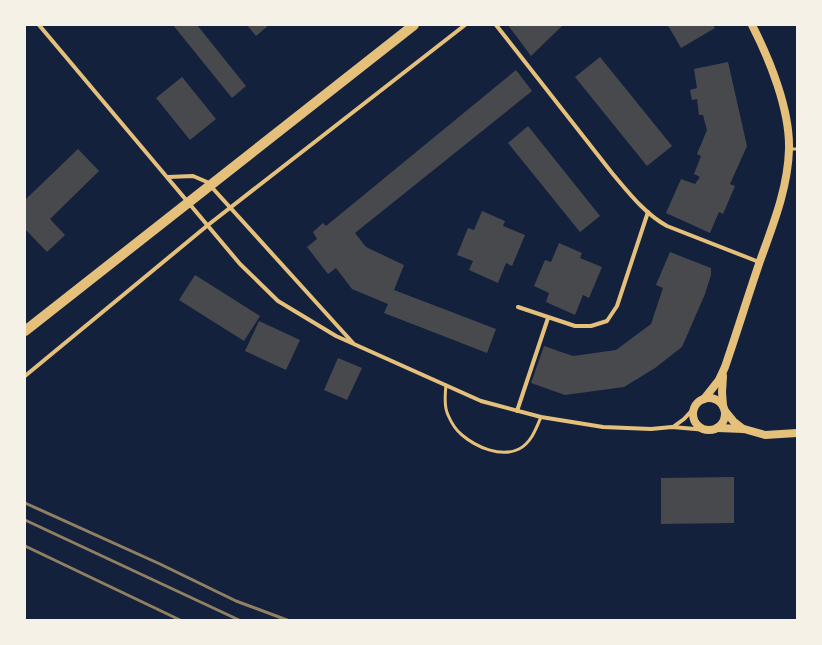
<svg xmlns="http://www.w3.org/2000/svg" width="822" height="645" font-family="Commissioner,sans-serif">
	<rect width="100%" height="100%" fill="#14213d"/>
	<!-- building -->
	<g fill="#48494c">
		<polygon points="173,25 197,25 246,86 232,98"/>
		<polygon points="247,25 269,25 256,36"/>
		<polygon points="508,25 563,25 531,56"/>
		<polygon points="665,25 713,25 715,28 681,48 669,27"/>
		<polygon points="600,57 672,146 647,166 575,77"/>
		<polygon points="728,62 747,146 730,184 735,186 723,214 719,212 710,233 666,213 681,179 695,184 700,177 694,174 701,156 697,154 707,130 703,115 699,115 697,99 692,100 690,90 697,88 694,69"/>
		<polygon points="516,70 532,91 355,233 366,247 404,265 394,290 496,329 487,353 384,313 388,304 352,289 336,268 328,274 307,247 317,239 313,232 323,223 326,226"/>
		<polygon points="182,77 216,119 190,140 156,98"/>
		<polygon points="528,126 600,216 580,232 508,143"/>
		<polygon points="78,149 99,171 50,219 65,235 47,252 25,229 25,200"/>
		<polygon points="482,211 505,221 503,226 525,235 512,266 506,263 498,283 469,270 473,261 457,255 468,228 474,230"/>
		<polygon points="559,243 582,253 580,258 602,267 589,298 583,295 575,315 546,302 549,293 534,286 545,260 551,262"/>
		<polygon points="670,252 711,268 711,275 705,294 682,347 655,368 624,387 565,395 531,383 544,346 573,356 616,350 651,324 663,288 656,285"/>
		<polygon points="195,275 260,316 244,341 179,300"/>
		<polygon points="259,321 300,340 286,370 245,351"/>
		<polygon points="338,358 362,368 347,400 324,390"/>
		<polygon points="734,477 734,523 661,524 661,478"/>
	</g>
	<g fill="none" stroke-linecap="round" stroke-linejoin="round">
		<!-- service -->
		<g stroke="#e5c07b" stroke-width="3">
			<polyline points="789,149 797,149"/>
			<path d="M446,385C445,394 444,407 448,415C451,422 457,431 462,435C476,447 501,458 519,449C531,443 536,429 541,417"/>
		</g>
		<!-- minor -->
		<g stroke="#e5c07b" stroke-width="4">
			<polyline points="39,25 240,264 278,301 336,336 481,401 541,417 603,427 651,429 672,427 707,430"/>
			<path d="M496,25L612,173C629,193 645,214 667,226L759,262"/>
			<polyline points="168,177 193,176 207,182 353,343"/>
			<polyline points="518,307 575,326 591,326 607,321 617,306 648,212"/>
			<polyline points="25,376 208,225 465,25"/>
			<polyline points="517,411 548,318"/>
			<polyline points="673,427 684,419 696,406"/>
		</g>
		<!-- secondary -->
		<g stroke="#e5c07b" stroke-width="8">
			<circle cx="709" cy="414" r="16"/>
			<path d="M704,399L719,380L725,367C737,332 748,296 760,261C773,225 788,188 789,149C790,110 770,60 752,25"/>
			<polyline points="723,406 722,392 723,376"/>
			<polyline points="725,411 734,422 743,429"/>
			<polyline points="717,428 744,429 765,435 797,433"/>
		</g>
		<!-- primary -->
		<polyline stroke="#e5c07b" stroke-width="10" points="25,331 414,25"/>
		<!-- rail -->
		<g stroke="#918062" stroke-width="3">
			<polyline points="25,503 160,564 236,601 287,620"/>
			<polyline points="25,520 239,620"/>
			<polyline points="25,546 180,620"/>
		</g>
	</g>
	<!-- border -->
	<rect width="822" height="645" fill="none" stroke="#f6f1e7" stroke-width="52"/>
</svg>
